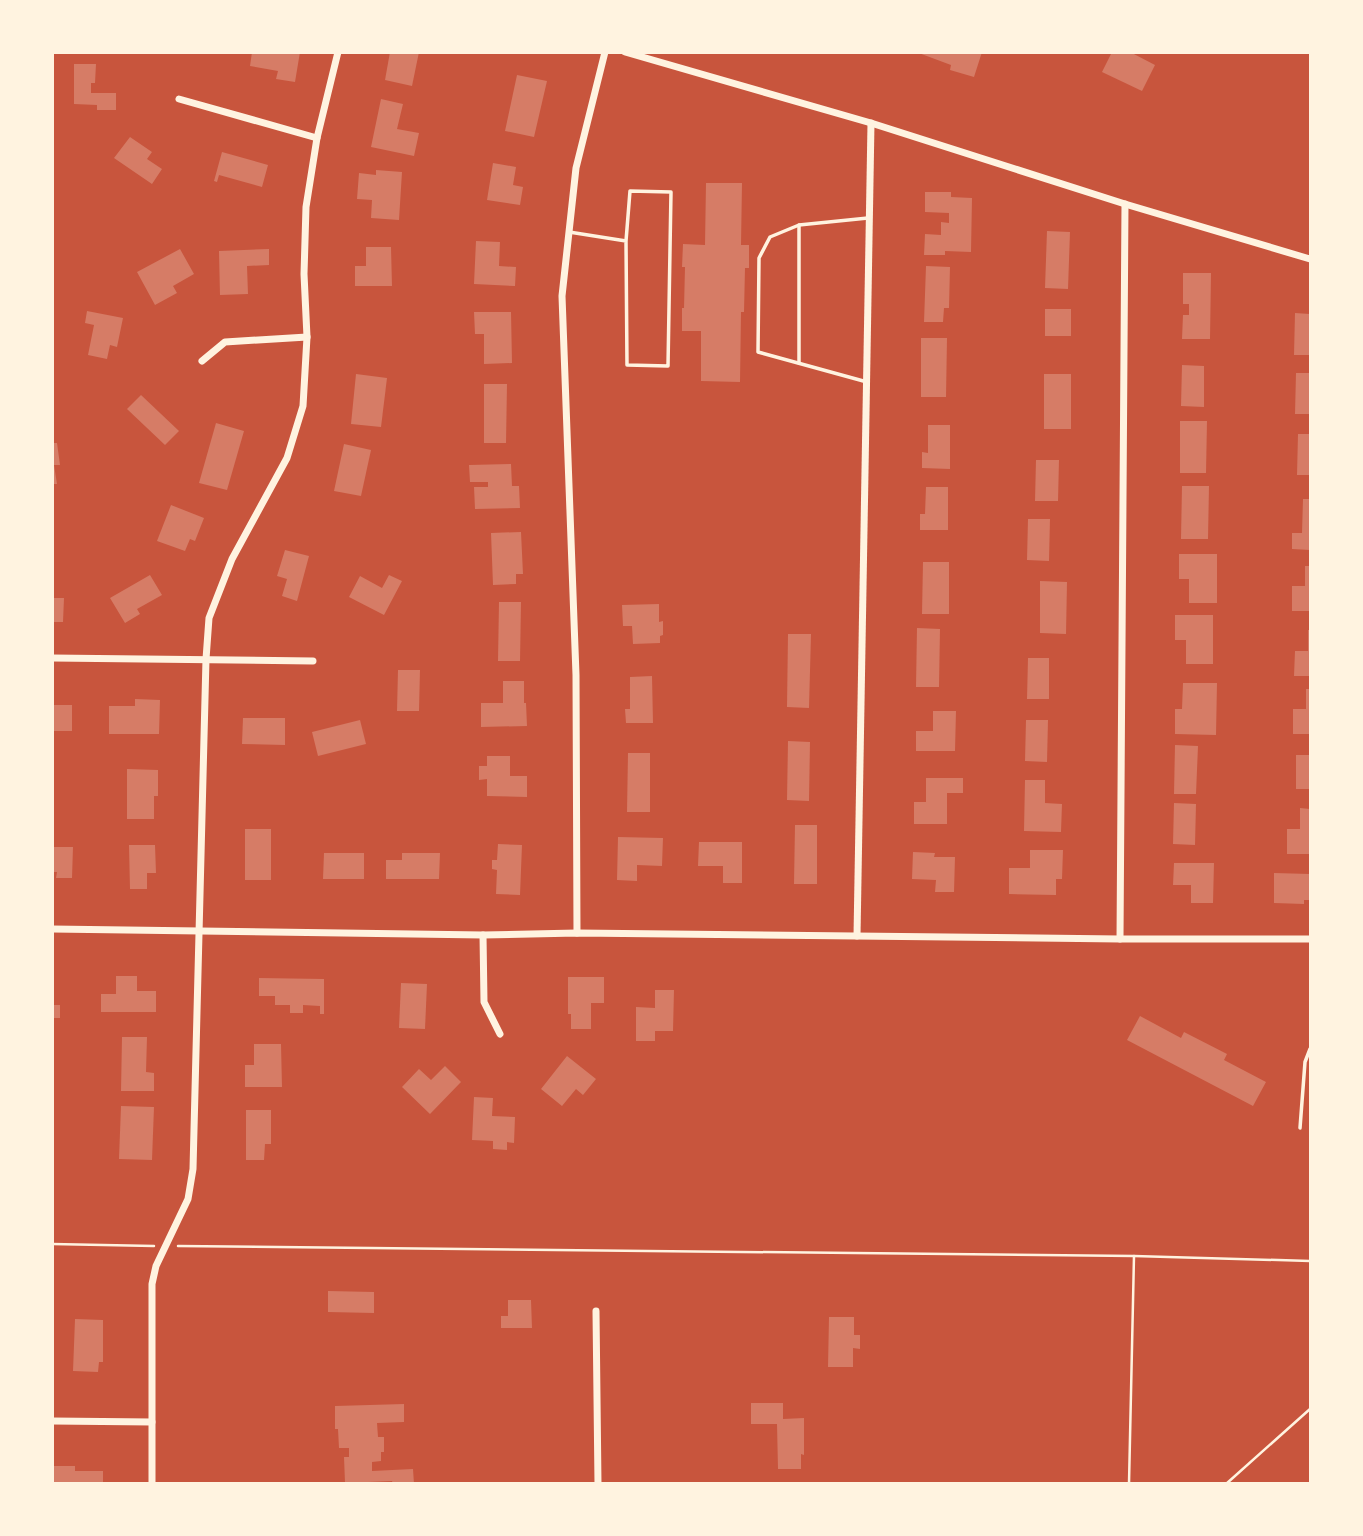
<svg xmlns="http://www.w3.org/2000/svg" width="1363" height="1536" font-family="'Alegreya Sans',sans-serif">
	<rect width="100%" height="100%" fill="#c8553d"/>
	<!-- building -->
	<g fill="#d67c66">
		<polygon points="252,52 300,52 295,82 276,79 278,71 250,66"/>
		<polygon points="390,52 419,52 412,86 385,80"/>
		<polygon points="916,52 982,52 974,77 950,70 951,65"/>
		<polygon points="1112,52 1130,52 1155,65 1142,91 1102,72"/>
		<polygon points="74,64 96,64 95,83 91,83 91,93 116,93 116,110 97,110 97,105 74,104"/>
		<polygon points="517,75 547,81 534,137 505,131"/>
		<polygon points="381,99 403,104 397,129 419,133 414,156 371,147"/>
		<polygon points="130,137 152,152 147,159 162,169 152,184 114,158"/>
		<polygon points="222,152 268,165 262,187 219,175 217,182 214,181"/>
		<polygon points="493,163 516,167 513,185 523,187 520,205 487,200"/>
		<polygon points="376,170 402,172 399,220 371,218 372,200 357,199 359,173 376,175"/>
		<polygon points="706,183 742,183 741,245 749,245 749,268 745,268 744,312 741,312 740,382 701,381 701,331 682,331 682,308 684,308 685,267 682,267 683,244 705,245"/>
		<polygon points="925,192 951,192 951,197 972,198 971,252 945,251 945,255 924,255 925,234 941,235 941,222 949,223 949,213 925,212"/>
		<polygon points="1047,231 1070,232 1068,289 1045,288"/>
		<polygon points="476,241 500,242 499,266 516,267 515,286 474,284"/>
		<polygon points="366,247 391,247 392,286 355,286 355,266 366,266"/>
		<polygon points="180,249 194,274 173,286 177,293 155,305 137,272"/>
		<polygon points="269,249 269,265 247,266 248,294 220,295 219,251"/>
		<polygon points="926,266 950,267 949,308 944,308 943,322 924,322"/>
		<polygon points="1183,273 1211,273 1210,339 1182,339 1183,315 1189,315 1189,304 1183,304"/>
		<rect x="1045" y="309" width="26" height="27"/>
		<polygon points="87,311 123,318 117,347 110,345 107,359 88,355 94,325 85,323"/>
		<polygon points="474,312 511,312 512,363 484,364 484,334 475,334"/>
		<polygon points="1295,313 1310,314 1310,355 1294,355"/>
		<polygon points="921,338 947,338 946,397 921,397"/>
		<polygon points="1182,365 1204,366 1204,407 1181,406"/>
		<polygon points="1296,373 1310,373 1310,414 1295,414"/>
		<polygon points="356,374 387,378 381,427 351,424"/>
		<rect x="1044" y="374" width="27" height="55"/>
		<polygon points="484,384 507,384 506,443 484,443"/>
		<polygon points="141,395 179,431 165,445 127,409"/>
		<polygon points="1180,421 1207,421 1206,473 1180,473"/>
		<polygon points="216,423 244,431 227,490 199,483"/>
		<polygon points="928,425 950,425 950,469 922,468 922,452 928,453"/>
		<polygon points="1298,434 1310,434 1310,475 1297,475"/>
		<polygon points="52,443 57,443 60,465 54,465 57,484 52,484"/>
		<polygon points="344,444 371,450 361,496 334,491"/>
		<polygon points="1036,460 1059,460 1058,501 1035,501"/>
		<polygon points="511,464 512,486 519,486 520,508 475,509 474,487 488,487 488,482 470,482 469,465"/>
		<polygon points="1182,486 1209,486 1208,539 1181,539"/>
		<polygon points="926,487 948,487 948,530 920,530 920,514 925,514"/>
		<polygon points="1303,499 1310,499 1310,550 1292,549 1292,533 1302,533"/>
		<polygon points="171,505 204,518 195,541 190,539 185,551 157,541"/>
		<polygon points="1028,519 1050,519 1049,561 1027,560"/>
		<polygon points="521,532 523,574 516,574 516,584 493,585 491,533"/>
		<polygon points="285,550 309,556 297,601 282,596 287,579 277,576"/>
		<polygon points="1179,554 1217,554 1217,603 1189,603 1189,579 1179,579"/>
		<polygon points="923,562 949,562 949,614 922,614"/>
		<polygon points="1305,566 1310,566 1310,611 1292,611 1292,586 1305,586"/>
		<polygon points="150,575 162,595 137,609 140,614 125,623 110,598"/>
		<polygon points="389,575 402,581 384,615 349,597 360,576 382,588"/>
		<polygon points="1040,581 1067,582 1066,634 1040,633"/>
		<polygon points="52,598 64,598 63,622 52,622"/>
		<polygon points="499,602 521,602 520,661 498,661"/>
		<polygon points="659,604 659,622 663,621 663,635 660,636 660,643 633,644 632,626 623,626 622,605"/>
		<polygon points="1175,615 1213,615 1213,664 1186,664 1186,640 1175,640"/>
		<polygon points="917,628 940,629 939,687 916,687"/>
		<polygon points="1308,630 1310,630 1310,676 1294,676 1295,651 1308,651"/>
		<polygon points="788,634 811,634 809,708 787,707"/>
		<polygon points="1028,658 1049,658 1049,699 1027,699"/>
		<polygon points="398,670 420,670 419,711 397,711"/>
		<polygon points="652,676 653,723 626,723 625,709 630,709 630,677"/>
		<polygon points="503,681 524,681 524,703 526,703 527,726 481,727 481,703 503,703"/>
		<polygon points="1183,683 1217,683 1216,735 1175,734 1175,709 1182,709"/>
		<polygon points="1306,689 1310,689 1310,734 1293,734 1293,709 1306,709"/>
		<polygon points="135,699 160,700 159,734 109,734 109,706 135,706"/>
		<rect x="52" y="705" width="20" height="26"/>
		<polygon points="933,711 956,711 955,751 916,751 916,731 933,731"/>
		<polygon points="243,718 285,718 285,745 242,744"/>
		<polygon points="360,720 366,744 318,756 312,732"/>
		<polygon points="1026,720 1048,720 1047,762 1025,761"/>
		<polygon points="788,741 810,742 809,801 787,800"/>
		<polygon points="1175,745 1198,746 1196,794 1174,794"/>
		<polygon points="628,753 650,753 650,812 627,812"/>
		<rect x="1296" y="755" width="14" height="34"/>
		<polygon points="487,756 510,756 510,776 527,776 527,797 487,796 487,779 479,780 479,766 487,766"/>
		<polygon points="127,769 158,770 158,796 154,796 154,819 127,819"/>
		<polygon points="926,778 963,778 963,793 947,793 947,824 914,824 914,802 926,802"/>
		<polygon points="1025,780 1045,780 1045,803 1062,804 1061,832 1024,831"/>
		<polygon points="1174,803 1196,804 1195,845 1173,844"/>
		<polygon points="1300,808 1310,809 1310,854 1287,854 1287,829 1300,829"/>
		<polygon points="795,825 817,825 817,884 794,884"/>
		<rect x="245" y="829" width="26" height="51"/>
		<polygon points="618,837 663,838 662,866 637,865 637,881 617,880"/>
		<polygon points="699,842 742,842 742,883 723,883 723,866 698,866"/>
		<polygon points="498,844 522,845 520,895 496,894 497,870 492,869 492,860 497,860"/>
		<polygon points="129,845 155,845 156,873 147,873 147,889 130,889"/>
		<polygon points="52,847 73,847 72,878 56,878 57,872 52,872"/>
		<polygon points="1030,850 1063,850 1062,879 1056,879 1056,895 1009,894 1009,868 1030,868"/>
		<polygon points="913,852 935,853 934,857 955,857 954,892 935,892 936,880 912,879"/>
		<polygon points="324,853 364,853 364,879 323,879"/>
		<polygon points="402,853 440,853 439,879 386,879 386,860 402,860"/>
		<polygon points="1174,863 1214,863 1213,903 1191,903 1191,885 1173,885"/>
		<polygon points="1274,873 1310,874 1310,900 1304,900 1304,904 1274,903"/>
		<polygon points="116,976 137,976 137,991 156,991 156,1012 101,1012 101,994 116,994"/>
		<polygon points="568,977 604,977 604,1003 591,1003 591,1029 571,1029 571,1014 568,1014"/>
		<polygon points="259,978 324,979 324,1014 320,1014 320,1006 303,1005 303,1013 290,1013 290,1005 275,1005 275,996 259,996"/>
		<polygon points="401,983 427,984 425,1029 399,1028"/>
		<polygon points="655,990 674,990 673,1031 655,1031 655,1041 636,1041 636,1007 655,1008"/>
		<rect x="52" y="1005" width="8" height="13"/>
		<polygon points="1140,1016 1181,1038 1184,1032 1227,1054 1224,1060 1266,1082 1253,1106 1127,1040"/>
		<polygon points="122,1037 147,1037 146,1072 154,1073 154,1091 121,1091"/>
		<polygon points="254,1044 281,1044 282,1087 245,1087 245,1065 254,1065"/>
		<polygon points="567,1056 596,1079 583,1095 576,1089 562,1106 541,1089"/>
		<polygon points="445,1066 461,1082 430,1114 402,1087 419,1069 431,1080"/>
		<polygon points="474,1097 493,1098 492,1116 515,1117 514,1143 507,1142 507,1150 493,1149 493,1141 472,1140"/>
		<polygon points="121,1106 154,1107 152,1160 119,1159"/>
		<polygon points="246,1110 271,1110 271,1144 265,1144 264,1160 246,1160"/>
		<polygon points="328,1291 374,1292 374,1313 328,1312"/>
		<polygon points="508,1300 531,1300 532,1328 501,1328 501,1316 508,1316"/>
		<polygon points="829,1317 854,1317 854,1335 860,1335 860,1349 853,1348 853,1367 828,1367"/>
		<polygon points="75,1319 103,1320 103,1362 99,1362 98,1372 73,1371"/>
		<polygon points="751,1403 783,1403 783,1419 804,1418 804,1455 801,1454 801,1469 778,1469 777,1424 751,1424"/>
		<polygon points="404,1404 404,1422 377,1423 378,1437 384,1437 384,1452 381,1452 381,1461 372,1462 372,1471 413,1469 414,1484 393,1484 392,1481 345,1483 344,1457 349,1457 349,1448 339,1448 338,1429 335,1429 335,1406"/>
		<polygon points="52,1466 75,1466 75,1471 103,1471 103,1484 52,1484"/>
	</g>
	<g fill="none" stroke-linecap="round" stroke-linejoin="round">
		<!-- path -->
		<g stroke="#fff3e0" stroke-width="2.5">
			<polyline points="52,1244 154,1246"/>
			<polyline points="178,1246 1134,1256 1310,1261"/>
			<polyline points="1129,1484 1134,1256"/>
			<polyline points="1226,1484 1310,1409"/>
		</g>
		<!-- service -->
		<g stroke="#fff3e0" stroke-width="3.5">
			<polyline points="569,232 626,241 627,365 668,366 671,192 630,191 626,241"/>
			<polyline points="799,363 799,225"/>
			<polyline points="867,382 758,352 759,258 770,237 799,225 868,218"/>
			<polyline points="1300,1128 1305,1062 1310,1049"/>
		</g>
		<!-- minor -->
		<g stroke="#fff3e0" stroke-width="7">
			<polyline points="625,52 871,123 1125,204 1310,259"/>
			<polyline points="179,99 317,138"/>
			<polyline points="202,361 225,342 307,337"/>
			<polyline points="52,658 313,661"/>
			<polyline points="52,929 483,935 577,933 1120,939 1310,939"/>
			<polyline points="577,933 576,675 562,296 576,168 605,52"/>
			<polyline points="483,935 484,1002 500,1034"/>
			<polyline points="857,936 871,123"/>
			<polyline points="1120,939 1125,204"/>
			<polyline points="596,1311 598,1484"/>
			<polyline points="52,1421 152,1422"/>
			<polyline points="152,1484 152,1284 156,1266 188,1199 193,1169 206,659 209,618 232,559 287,458 303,406 307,337 304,274 306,207 317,138 338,52"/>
		</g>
	</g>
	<!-- border -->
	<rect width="1363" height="1536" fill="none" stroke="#fff3e0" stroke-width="108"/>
</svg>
